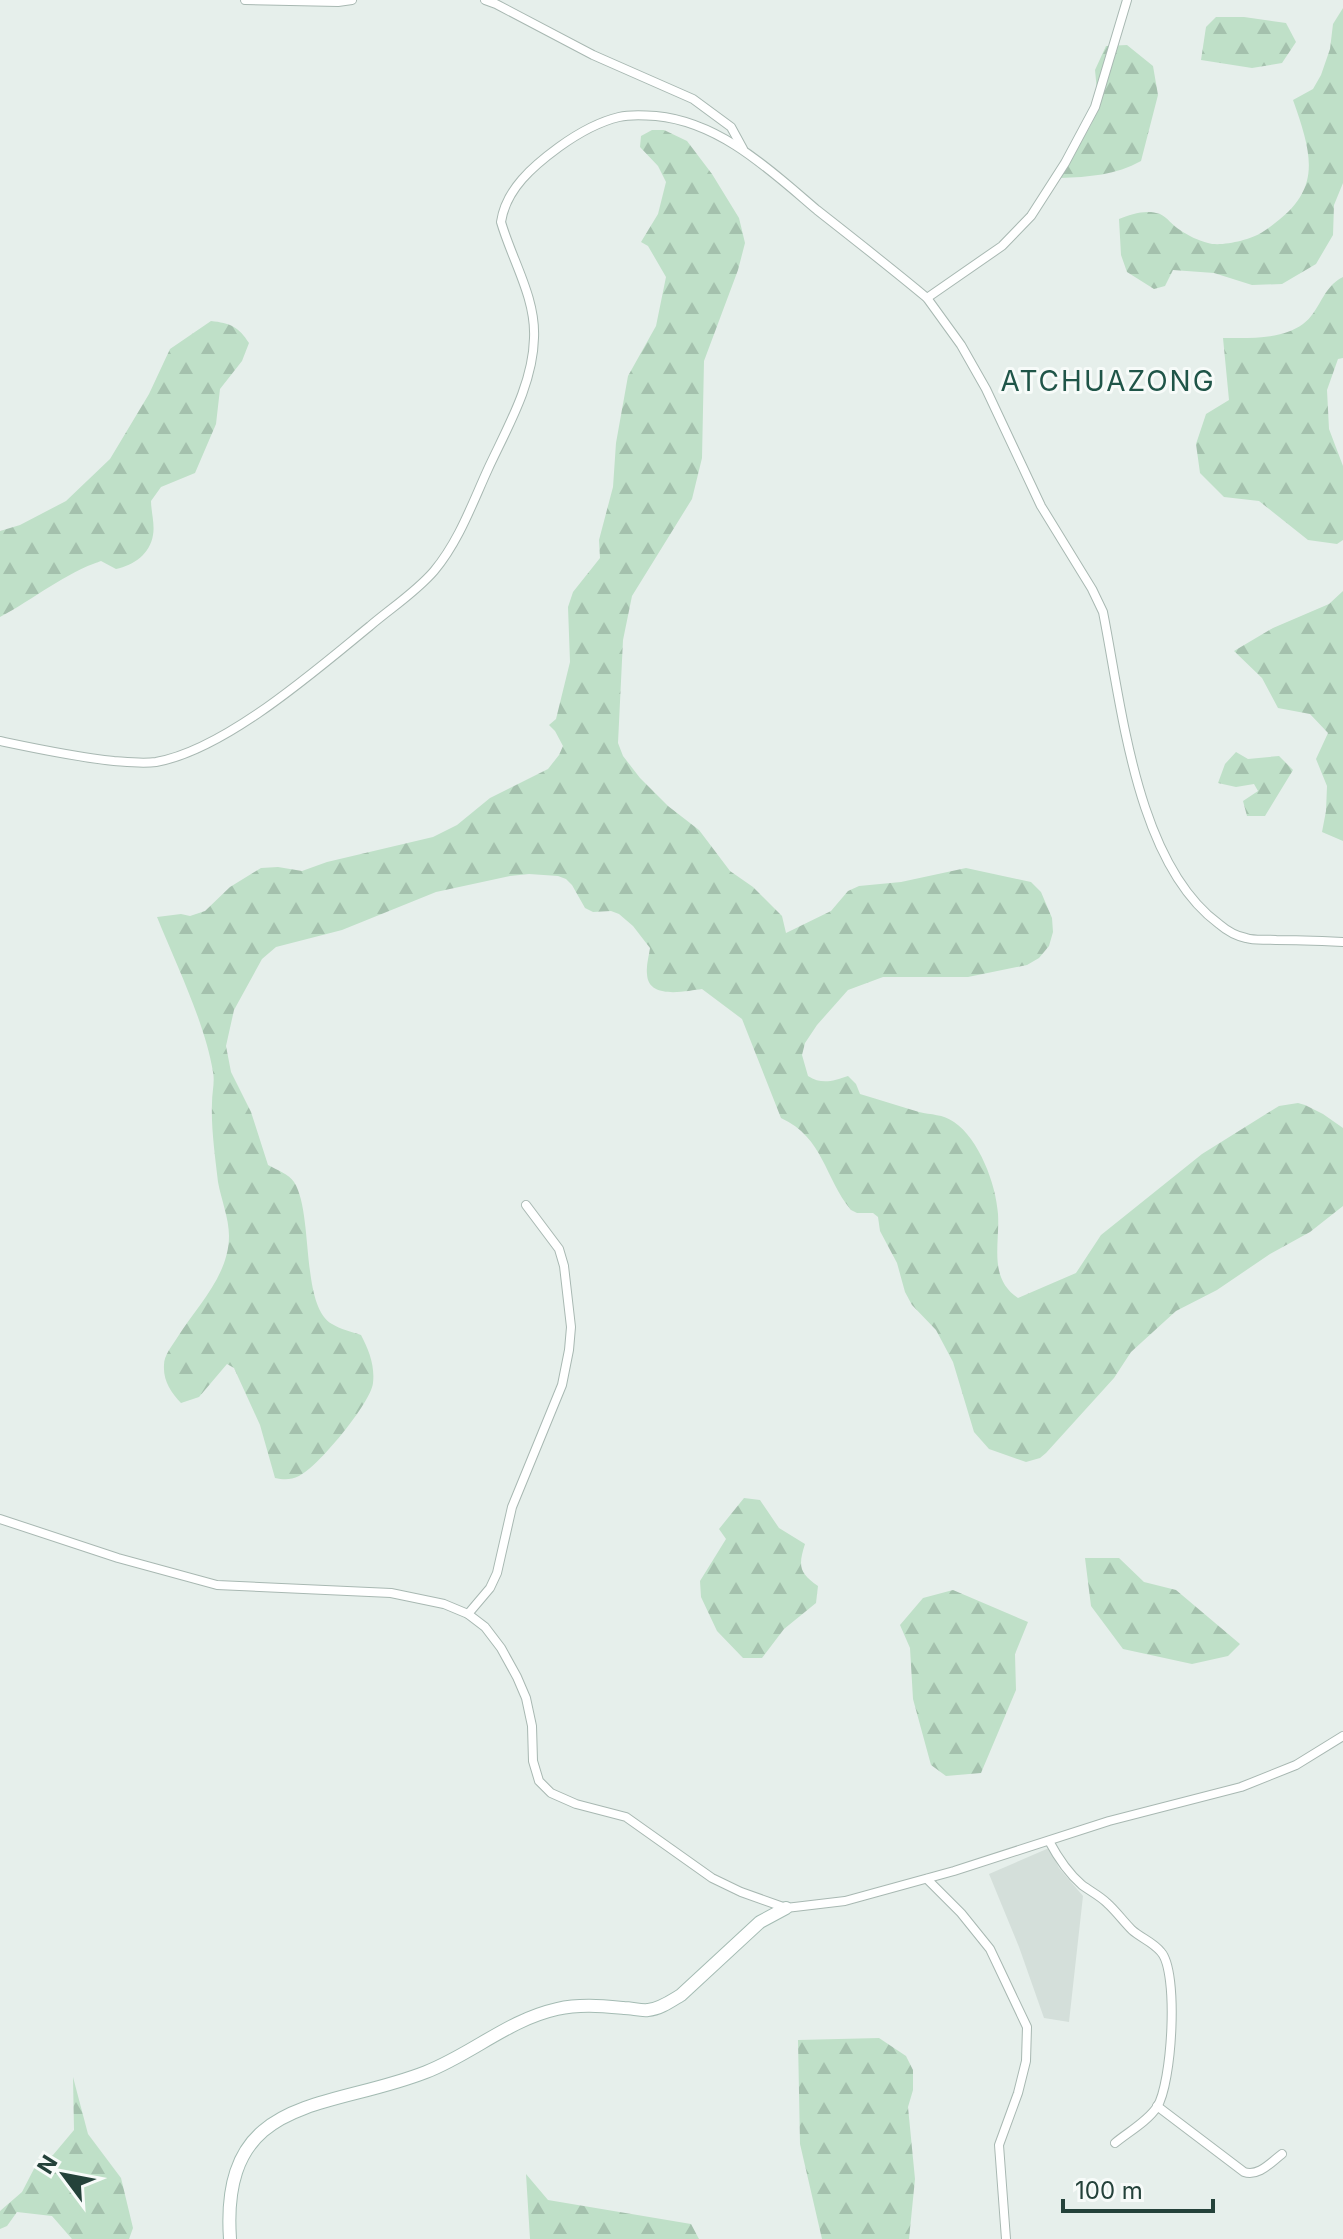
<svg xmlns="http://www.w3.org/2000/svg" width="1343" height="2239" font-family="Inter,sans-serif">
	<defs>
		<pattern id="forest-firs" width="22" height="20" patternUnits="userSpaceOnUse" patternTransform="scale(2)"><rect width="22" height="20" fill="#bfe0c8"/><path d="M5 1l3.5 6h-7zM16 11l3.5 6h-7z" fill="#a4c1ad"/></pattern>
	</defs>
	<rect width="100%" height="100%" fill="#e6efeb"/>
	<!-- built -->
	<polygon fill="#d4dfda" points="1049,1848 1059,1868 1083,1896 1069,2022 1044,2018 1019,1947 989,1874"/>
	<!-- forest -->
	<g fill="url(#forest-firs)">
		<path d="M1343,8V183L1334,205L1333,235L1316,264L1282,284L1252,285L1214,273L1173,270L1165,286L1154,289L1127,272L1121,255L1119,219C1131,214 1147,209 1160,214C1167,217 1173,226 1180,230C1187,235 1199,241 1208,243C1220,247 1250,240 1261,233C1322,194 1315,162 1293,100L1313,89L1321,75L1330,49L1333,24Z"/>
		<polygon points="1216,17 1244,17 1286,23 1296,42 1282,63 1252,68 1201,60 1206,27"/>
		<path d="M1127,45L1153,66L1158,95L1141,161C1116,175 1089,177 1060,178L1092,123L1098,101L1095,70L1106,46Z"/>
		<path d="M652,130H664L687,141L712,174L739,218L745,243L738,270L704,361L702,458L692,499L632,596L623,640L618,743L623,756L640,778L668,806L699,830L730,871L753,887L782,916L786,933L831,911L848,891L859,886L901,882L966,868L1031,882L1041,892L1052,918L1053,932L1049,946L1039,958L1027,965L968,977H883L848,990L817,1025L805,1043L802,1055L808,1076C822,1085 833,1081 848,1076L856,1084L860,1094C880,1100 899,1106 919,1112C931,1115 943,1114 954,1122C979,1139 996,1184 998,1214C1000,1244 988,1278 1018,1298L1076,1273L1101,1235L1202,1154L1279,1106L1298,1103L1305,1105L1323,1114L1343,1128V1206L1310,1232L1270,1254L1217,1290L1176,1311L1131,1352L1114,1378L1046,1453L1040,1458L1026,1462L989,1449L974,1432L953,1362L936,1330L912,1305L905,1292L897,1263L880,1231L878,1217L873,1213H857L851,1210C824,1177 824,1138 781,1118L742,1019L702,989C686,991 648,1000 647,974C646,965 649,956 650,948L633,926L619,914L611,911L593,912L585,908L572,885L566,879L558,876L529,874L510,876L436,892L342,930L276,947L262,959L234,1010L226,1046L231,1072L251,1112L268,1165C277,1170 289,1174 294,1182C314,1213 300,1306 332,1324C340,1329 352,1332 361,1335C369,1350 375,1366 373,1383C371,1403 317,1468 299,1476C291,1480 284,1480 275,1478L260,1425L234,1368L227,1364L199,1397L181,1403C171,1392 163,1381 164,1365C164,1355 172,1346 177,1338C196,1307 229,1276 229,1236C229,1218 221,1199 218,1182C215,1156 211,1128 212,1103C212,1092 215,1082 213,1072C205,1023 176,964 157,917L181,914L190,916L205,911L230,887L261,868L278,867L302,871L327,862L433,837L457,825L490,798L548,769L559,755L563,746L555,731L549,725L556,719L570,662L568,607L573,592L600,558L599,540L613,487L616,443L628,376L656,326L666,277L648,246L641,242L658,214L666,182L658,166L640,147L641,136Z"/>
		<path d="M1343,277V358L1338,359L1327,390L1329,429L1343,466V540L1337,544L1308,540L1259,501L1224,497L1200,473L1196,444L1206,414L1229,400L1223,338C1249,338 1281,340 1303,324C1320,312 1322,287 1343,277Z"/>
		<path d="M211,321C230,323 239,327 249,343L242,361L220,389L216,424L195,473L161,487L151,501C151,511 155,524 153,535C150,554 134,565 116,569L101,561C65,573 34,599 0,617V531L20,525L66,501L110,459L149,394L170,349Z"/>
		<polygon points="1343,591 1343,841 1322,832 1326,811 1327,786 1316,759 1328,733 1310,714 1278,708 1262,678 1234,651 1273,628 1329,604"/>
		<polygon points="1236,752 1248,759 1279,756 1293,770 1265,816 1247,816 1243,801 1258,791 1254,784 1236,787 1218,783 1225,764"/>
		<path d="M744,1498L760,1500L779,1528L805,1544C798,1566 799,1573 818,1586L816,1603L784,1629L762,1658H743L717,1631L701,1597L700,1581L726,1539L719,1529Z"/>
		<polygon points="1085,1558 1119,1558 1144,1582 1176,1590 1240,1644 1228,1656 1192,1664 1123,1649 1091,1606"/>
		<polygon points="953,1590 1028,1622 1015,1654 1016,1690 981,1773 946,1776 931,1765 913,1699 910,1648 900,1625 923,1598"/>
		<polygon points="879,2038 906,2056 913,2070 913,2090 908,2107 915,2179 909,2239 822,2239 800,2144 798,2040"/>
		<polygon points="73,2077 88,2134 121,2178 133,2228 129,2239 72,2239 52,2216 17,2212 7,2226 0,2229 0,2211 22,2192 37,2163 53,2155 74,2130"/>
		<polygon points="526,2174 548,2200 691,2224 699,2239 530,2239"/>
	</g>
	<g fill="none" stroke-linecap="round" stroke-linejoin="round">
		<!-- street casing -->
		<g stroke="#a8b8b2" stroke-width="10">
			<g id="street">
				<polyline points="245,0 338,2 352,0"/>
				<polyline points="485,0 496,4 593,55 693,99 731,127 743,149"/>
				<polyline points="927,298 1002,246 1031,216 1065,163 1095,107 1127,0"/>
				<path d="M0,741C38,749 75,757 114,761C127,762 142,764 156,762C225,750 316,670 370,626C391,608 416,592 434,571C459,541 472,504 488,469C507,428 533,384 534,338C536,298 512,260 501,222C506,189 533,166 559,147C577,134 598,122 619,117C631,114 644,115 656,116C720,122 770,170 817,210C854,239 891,268 927,298L961,345L986,389L1041,506L1092,589L1103,612C1122,707 1136,863 1219,924C1226,930 1236,936 1246,938C1255,941 1267,939 1276,940C1298,940 1321,941 1343,942"/>
				<polyline points="0,1519 118,1558 217,1585 391,1593 444,1604 468,1614 485,1627 501,1648 517,1677 526,1698 532,1726 533,1761 539,1781 551,1793 576,1804 626,1817 712,1878 741,1892 786,1908 845,1901 954,1871 1109,1821 1241,1787 1296,1765 1343,1736"/>
				<polyline points="468,1614 490,1588 497,1573 512,1507 562,1385 569,1350 571,1327 564,1266 559,1249 526,1205"/>
				<path d="M1049,1841C1058,1858 1067,1872 1082,1885C1090,1891 1100,1896 1107,1903C1116,1911 1123,1921 1132,1930C1141,1938 1153,1942 1161,1952C1179,1972 1172,2084 1157,2107C1147,2122 1128,2132 1115,2143"/>
				<polyline points="927,1879 961,1913 990,1949 1027,2027 1026,2061 1018,2093 999,2145 1006,2239"/>
				<path d="M1157,2106L1244,2172C1259,2177 1271,2162 1282,2154"/>
			</g>
		</g>
		<!-- secondary casing -->
		<g stroke="#a4bbb3" stroke-width="14">
			<path id="secondary" d="M230,2239C220,2093 327,2111 426,2072C472,2054 508,2020 557,2009C580,2004 601,2006 624,2008C632,2008 641,2011 648,2010C660,2009 671,2001 681,1995L760,1922L786,1908"/>
		</g>
		<!-- street -->
		<use href="#street" stroke="#fff" stroke-width="8"/>
		<!-- secondary -->
		<use href="#secondary" stroke="#fff" stroke-width="12"/>
	</g>
	<g text-anchor="middle" dominant-baseline="central" stroke-width="6" stroke-linejoin="round" paint-order="stroke">
		<!-- quarter labels -->
		<g font-size="28" letter-spacing="2" fill="#1f5548" stroke="#f7fbf9">
			<text x="1108" y="381">ATCHUAZONG</text>
		</g>
	</g>
	<!-- north arrow -->
	<g transform="translate(64 2175) rotate(302)" stroke="#f7fbf9" stroke-width="6" paint-order="stroke">
	<path d="M0-6L14 30L0 20L-14 30Z" fill="#24423a"/>
	<text y="-12" font-size="22" font-weight="bold" text-anchor="middle" fill="#24423a">N</text>
	</g>
	<!-- scale -->
	<path d="M1063 2199v12h150v-12" fill="none" stroke="#24423a" stroke-width="4"/>
	<text x="1075" y="2199" font-size="24" fill="#24423a" stroke="#f7fbf9" stroke-width="6" paint-order="stroke">100 m</text>
</svg>
